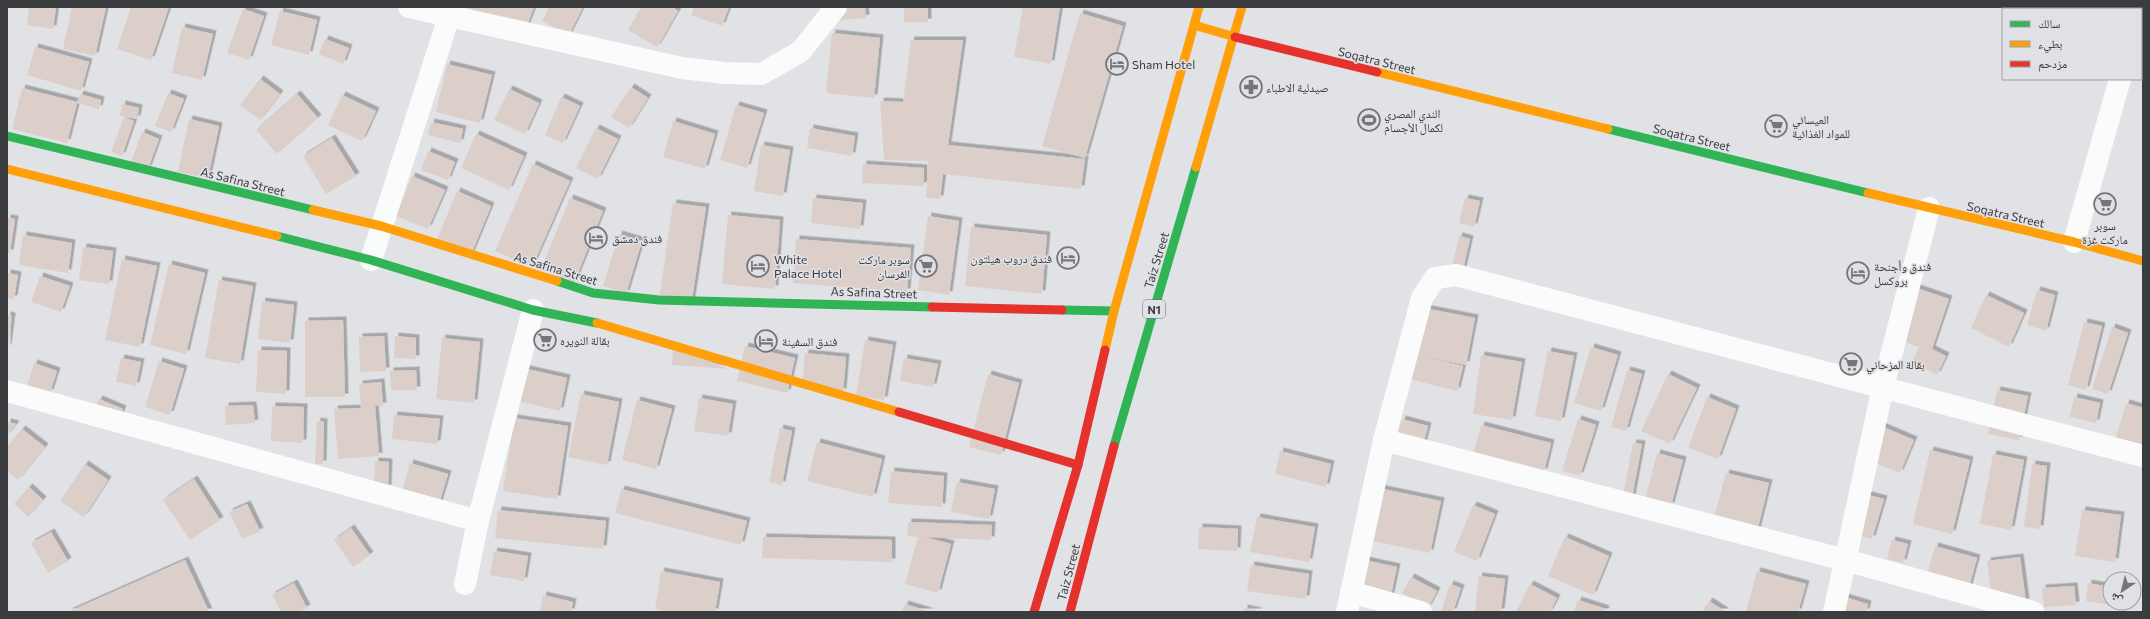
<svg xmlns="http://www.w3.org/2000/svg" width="2150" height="619" font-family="Commissioner,'Noto Naskh Arabic',sans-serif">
	<defs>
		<filter id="shadow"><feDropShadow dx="3.5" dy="-3.5" stdDeviation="0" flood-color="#0004"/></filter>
	</defs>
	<rect width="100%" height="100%" fill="#e1e2e6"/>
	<!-- building -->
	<g fill="#dccfca" filter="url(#shadow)">
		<polygon points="29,7 56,7 53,29 27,25"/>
		<polygon points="72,7 106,7 95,56 63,49"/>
		<polygon points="131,7 169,7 151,60 117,49"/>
		<polygon points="471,7 534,7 522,39 467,19"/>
		<polygon points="549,7 583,7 569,35 542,21"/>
		<polygon points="641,7 672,7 678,11 657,47 628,30"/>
		<polygon points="694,7 729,7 722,26 691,15"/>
		<polygon points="837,7 865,7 866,18 838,20"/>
		<rect x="904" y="7" width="24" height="15"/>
		<polygon points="1023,7 1060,7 1051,64 1014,57"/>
		<polygon points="2038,7 2074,7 2073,9 2044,9"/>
		<polygon points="243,9 264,16 249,60 227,53"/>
		<polygon points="280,11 317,20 309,55 271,45"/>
		<polygon points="1080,13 1123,26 1085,158 1042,146"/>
		<polygon points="182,27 213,34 202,80 172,73"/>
		<polygon points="832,33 880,38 874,98 826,93"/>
		<polygon points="325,39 349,48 343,64 319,54"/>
		<polygon points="911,40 963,40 948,145 1085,159 1081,189 943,174 940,199 926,198 928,161 884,160 880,101 903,102"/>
		<polygon points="35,47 89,62 81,91 27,75"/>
		<polygon points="447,64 492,75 480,123 436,112"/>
		<polygon points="260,79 280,94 260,120 240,105"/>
		<polygon points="631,87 648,98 629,128 611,117"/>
		<polygon points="22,88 77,102 80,94 101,100 99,109 77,103 67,143 12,129"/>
		<polygon points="509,89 539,103 525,134 494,120"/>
		<polygon points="168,93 184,99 171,132 155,126"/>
		<polygon points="297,94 318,118 277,154 256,130"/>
		<polygon points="342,95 376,111 362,141 328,125"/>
		<polygon points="561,97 580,106 563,143 545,135"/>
		<polygon points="122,104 139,108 137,119 120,116"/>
		<polygon points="736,105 764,113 747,168 720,160"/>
		<polygon points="124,117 134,121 122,156 111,152"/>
		<polygon points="189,119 219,126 208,178 178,172"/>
		<polygon points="673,121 715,134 705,169 663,157"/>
		<polygon points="431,122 463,129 460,143 428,135"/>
		<polygon points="596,128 618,139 598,179 576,168"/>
		<polygon points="810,128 855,136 852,156 807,148"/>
		<polygon points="142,132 159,139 148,169 131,162"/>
		<polygon points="476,134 524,156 509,190 461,168"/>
		<polygon points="332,138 356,176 326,194 303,156"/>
		<polygon points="761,145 790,150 783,196 754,191"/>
		<polygon points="428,151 455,162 448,180 421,170"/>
		<polygon points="533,164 570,181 532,267 495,251"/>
		<polygon points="863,164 924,168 924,186 862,183"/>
		<polygon points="412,176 445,190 428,229 396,216"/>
		<polygon points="457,191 491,206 470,257 436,242"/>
		<polygon points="570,198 603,211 574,283 541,269"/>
		<polygon points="813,198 863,203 860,229 811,223"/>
		<polygon points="1465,198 1480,201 1474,227 1459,223"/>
		<polygon points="673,203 706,207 691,306 659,301"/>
		<polygon points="728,215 780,220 775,289 722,284"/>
		<polygon points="928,216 959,221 949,295 918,290"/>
		<polygon points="7,218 15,219 10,253 7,253"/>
		<polygon points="971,227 1047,235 1042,294 965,286"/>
		<polygon points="619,234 642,241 626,294 603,286"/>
		<polygon points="23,235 72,243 68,273 19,265"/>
		<polygon points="1459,236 1470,239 1463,270 1452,268"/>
		<polygon points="796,239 911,248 907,292 793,283"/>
		<polygon points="83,247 113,251 109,284 79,280"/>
		<polygon points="122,259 157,266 140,347 105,340"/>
		<polygon points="169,264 205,273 186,354 150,345"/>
		<polygon points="7,273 18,275 14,299 7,298"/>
		<polygon points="40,276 70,286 61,312 31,302"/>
		<polygon points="219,280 253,286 240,364 205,358"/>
		<polygon points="1908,285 1949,299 1932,349 1946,356 1937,375 1912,362 1919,347 1890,337"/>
		<polygon points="2037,290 2055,295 2046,331 2027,325"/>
		<polygon points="1986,295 2024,313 2009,347 1971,328"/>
		<polygon points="262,301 294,305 290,343 258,339"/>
		<polygon points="1424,308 1475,318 1466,365 1421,356 1463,366 1457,391 1409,379"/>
		<polygon points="7,315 12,316 8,348 7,348"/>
		<polygon points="343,320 345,397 305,397 305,321"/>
		<polygon points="2084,322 2102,326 2086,390 2068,385"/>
		<polygon points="2112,327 2128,333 2108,394 2092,389"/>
		<polygon points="384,336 386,371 360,372 359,337"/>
		<polygon points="395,336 416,338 416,359 394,358"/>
		<polygon points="442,338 480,342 474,403 436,399"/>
		<polygon points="865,340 893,345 884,400 856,396"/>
		<polygon points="745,346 795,358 787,393 737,381"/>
		<polygon points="673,347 729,369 672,365"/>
		<polygon points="1591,347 1618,355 1601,411 1574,403"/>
		<polygon points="258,350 287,351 286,394 256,392"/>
		<polygon points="1548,351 1574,356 1561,421 1535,416"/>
		<polygon points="805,353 846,357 843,392 802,388"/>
		<polygon points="1481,355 1522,362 1512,420 1473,414"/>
		<polygon points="121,358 141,362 136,386 116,382"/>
		<polygon points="904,358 938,364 933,387 900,381"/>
		<polygon points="159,361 184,369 170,415 145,407"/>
		<polygon points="34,363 57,371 50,393 27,386"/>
		<polygon points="518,367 567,378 560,411 510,399"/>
		<polygon points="416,370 417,390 391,390 390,371"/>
		<polygon points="1627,370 1642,374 1626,431 1611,427"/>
		<polygon points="988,374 1019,383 1001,455 969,447"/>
		<polygon points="1668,374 1697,388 1670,444 1641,431"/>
		<polygon points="381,382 383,406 375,406 379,456 338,459 334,409 361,408 359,384"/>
		<polygon points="1997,390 2028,396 2019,440 1988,434"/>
		<polygon points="581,394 619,402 607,465 568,457"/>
		<polygon points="1707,397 1736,409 1718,459 1688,448"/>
		<polygon points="2074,397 2100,403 2096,423 2070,417"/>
		<polygon points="699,398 733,404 728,436 694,431"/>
		<polygon points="99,399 123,409 115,427 91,417"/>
		<polygon points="637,400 672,409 656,469 622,460"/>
		<polygon points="2126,403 2143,408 2143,451 2114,444"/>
		<polygon points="253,405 255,423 226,425 225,406"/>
		<polygon points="272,406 304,407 303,443 271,441"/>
		<polygon points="394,415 440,419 437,444 392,439"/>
		<polygon points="514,418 568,426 557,499 503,491"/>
		<polygon points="1402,419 1428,426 1421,453 1395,446"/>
		<polygon points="1578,419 1596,425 1580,476 1562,471"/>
		<polygon points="317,421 324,422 323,464 315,464"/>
		<polygon points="7,422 16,424 7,436"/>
		<polygon points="1481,425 1551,443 1544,472 1473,454"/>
		<polygon points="1881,426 1914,440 1900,473 1867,460"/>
		<polygon points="780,428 792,431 782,485 769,482"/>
		<polygon points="22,429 45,447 18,480 7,471 7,447"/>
		<polygon points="817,442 882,459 873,497 807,481"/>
		<polygon points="1633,443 1642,444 1632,498 1623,496"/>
		<polygon points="1930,450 1970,460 1952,534 1913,524"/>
		<polygon points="1280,451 1331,464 1326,487 1275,474"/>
		<polygon points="1657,453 1683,460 1671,506 1645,500"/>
		<polygon points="1993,454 2024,460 2011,530 1980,524"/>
		<polygon points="375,461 389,462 388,488 374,488"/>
		<polygon points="410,463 448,474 435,518 398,507"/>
		<polygon points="85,464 108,480 84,517 60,501"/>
		<polygon points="2032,464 2047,466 2040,529 2024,527"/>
		<polygon points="891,471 944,476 942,507 888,503"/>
		<polygon points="1726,473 1769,483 1754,544 1710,533"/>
		<polygon points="194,479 220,520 190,540 163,500"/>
		<polygon points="957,482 995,489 989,519 951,512"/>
		<polygon points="1369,486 1441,501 1430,553 1358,538"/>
		<polygon points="29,487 43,500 28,517 14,504"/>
		<polygon points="621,489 747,521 741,545 615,513"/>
		<polygon points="1857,492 1884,499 1872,539 1845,531"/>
		<polygon points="247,504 260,531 242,539 229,512"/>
		<polygon points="1473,505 1495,514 1477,561 1454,552"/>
		<polygon points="498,510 606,521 603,549 495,538"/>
		<polygon points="2082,510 2121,515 2115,562 2075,556"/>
		<polygon points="1257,517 1315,527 1309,562 1250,552"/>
		<polygon points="908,522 992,525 991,540 925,537 951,544 938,593 905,584 918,537 907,536"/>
		<polygon points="1199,527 1238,529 1237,551 1198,549"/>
		<polygon points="351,528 370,555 353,567 334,540"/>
		<polygon points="51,532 68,561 48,573 31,543"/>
		<polygon points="763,537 892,540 892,562 762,558"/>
		<polygon points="1565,537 1609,556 1593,595 1548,576"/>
		<polygon points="1892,540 1908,544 1903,563 1887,559"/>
		<polygon points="1935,546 1977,558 1968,591 1926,579"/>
		<polygon points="494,551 528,556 524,581 490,575"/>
		<polygon points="2020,557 2026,602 1993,606 1987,561"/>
		<polygon points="185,560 209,612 68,612"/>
		<polygon points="1365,560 1397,567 1390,600 1359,594"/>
		<polygon points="1251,565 1309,574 1306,599 1247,591"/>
		<polygon points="661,571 720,582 715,612 671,612 655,609"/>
		<polygon points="1757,571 1806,584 1798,612 1746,612"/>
		<polygon points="1479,576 1505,579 1501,612 1475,612"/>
		<polygon points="1411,577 1437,591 1428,608 1402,593"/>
		<polygon points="294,583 307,608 298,612 281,612 272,595"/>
		<polygon points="2088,583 2110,587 2110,603 2130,603 2129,608 2086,601"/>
		<polygon points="1450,584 1461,588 1453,612 1441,612"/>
		<polygon points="1530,584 1557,598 1550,612 1516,612"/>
		<polygon points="2074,586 2076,605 2044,607 2042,588"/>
		<polygon points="543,595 573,602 571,612 540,612"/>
		<polygon points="1841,596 1868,604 1866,612 1836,612"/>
		<polygon points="1578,600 1606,609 1605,612 1574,612"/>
		<polygon points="1709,601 1726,612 1702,612"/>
		<polygon points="905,604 931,612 902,612"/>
		<polygon points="1244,608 1258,611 1258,612 1244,612"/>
	</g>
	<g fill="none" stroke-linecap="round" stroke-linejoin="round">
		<!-- street -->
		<g stroke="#fafbfb" stroke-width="22">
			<polyline points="409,7 682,68 725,73 761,74 800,52 836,7"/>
			<polyline points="2114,7 2122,9"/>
			<polyline points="2141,14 2143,15"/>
			<polyline points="2074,242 2120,79"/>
			<polyline points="371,260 452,7"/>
			<polyline points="7,391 478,521"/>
			<polyline points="1384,440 1845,560 2033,612"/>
			<polyline points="465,584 478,521 533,310"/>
			<polyline points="1351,592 1421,612"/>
			<polyline points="1347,612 1384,440 1422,298 1435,278 1456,275 2143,456"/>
			<polyline points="1834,612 1883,387 1929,208"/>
		</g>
		<!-- fast -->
		<g stroke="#30b455" stroke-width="9">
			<polyline points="1608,129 1868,193"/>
			<polyline points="7,136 313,210"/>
			<polyline points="277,236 371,260 533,310 597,323"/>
			<polyline points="557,281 593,293 659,300 932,307"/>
			<polyline points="1062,310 1114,311"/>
			<polyline points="1114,446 1196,167"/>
		</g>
		<!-- slow -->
		<g stroke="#ff9f0a" stroke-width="9">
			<polyline points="1194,25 1235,37"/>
			<polyline points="1377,72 1608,129"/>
			<polyline points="1196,167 1242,7"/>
			<polyline points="7,169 277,236"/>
			<polyline points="1868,193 2074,242 2143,261"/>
			<polyline points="313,210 381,226 557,281"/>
			<polyline points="597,323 899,412"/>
			<polyline points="1105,350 1114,311 1199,7"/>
		</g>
		<!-- jam -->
		<g stroke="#e5322d" stroke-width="9">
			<polyline points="1235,37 1377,72"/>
			<polyline points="932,307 1062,310"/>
			<polyline points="899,412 1078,465"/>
			<polyline points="1034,612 1078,465 1105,350"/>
			<polyline points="1070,612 1114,446"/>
		</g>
	</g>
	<!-- icons -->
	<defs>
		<g id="hotel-ring" transform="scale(1.15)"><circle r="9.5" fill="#e0e1e7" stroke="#757679" stroke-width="1.5"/><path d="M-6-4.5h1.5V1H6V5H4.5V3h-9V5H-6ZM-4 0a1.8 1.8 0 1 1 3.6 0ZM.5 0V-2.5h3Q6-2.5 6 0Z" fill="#757679"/></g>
		<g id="pharmacy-ring" transform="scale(1.15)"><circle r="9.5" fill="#e0e1e7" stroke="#757679" stroke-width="1.5"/><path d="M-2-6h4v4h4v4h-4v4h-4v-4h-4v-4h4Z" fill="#757679"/></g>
		<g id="stadium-ring" transform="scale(1.15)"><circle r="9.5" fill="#e0e1e7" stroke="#757679" stroke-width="1.5"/><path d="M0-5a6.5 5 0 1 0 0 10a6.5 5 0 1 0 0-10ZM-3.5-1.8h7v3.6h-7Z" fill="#757679"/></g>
		<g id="supermarket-ring" transform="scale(1.15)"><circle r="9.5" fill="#e0e1e7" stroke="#757679" stroke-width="1.5"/><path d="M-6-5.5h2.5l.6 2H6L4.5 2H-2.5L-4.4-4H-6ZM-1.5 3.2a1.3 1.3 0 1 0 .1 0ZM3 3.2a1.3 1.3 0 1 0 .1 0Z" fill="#757679"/></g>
	</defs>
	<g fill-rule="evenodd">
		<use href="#hotel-ring" x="1117" y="64"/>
		<use href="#pharmacy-ring" x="1251" y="87"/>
		<use href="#stadium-ring" x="1369" y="120"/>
		<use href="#supermarket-ring" x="1776" y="126"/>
		<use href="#supermarket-ring" x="2105" y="204"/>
		<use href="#hotel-ring" x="596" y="238"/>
		<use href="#hotel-ring" x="1068" y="258"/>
		<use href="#hotel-ring" x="758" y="266"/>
		<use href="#supermarket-ring" x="926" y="266"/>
		<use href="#hotel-ring" x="1858" y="273"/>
		<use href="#supermarket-ring" x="545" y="340"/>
		<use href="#hotel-ring" x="766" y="341"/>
		<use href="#supermarket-ring" x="1851" y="364"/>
	</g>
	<g text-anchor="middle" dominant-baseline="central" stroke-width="3" stroke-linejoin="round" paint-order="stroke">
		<!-- shield labels -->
		<rect fill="#e0e1e7" stroke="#6c6e71" stroke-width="1" x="1143" y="300" width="22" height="18" rx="3"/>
		<g font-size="11" font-weight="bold" fill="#3b3c3e">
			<text x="1154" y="309">N1</text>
		</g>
		<!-- street labels -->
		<g font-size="12" fill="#3b3c3e" stroke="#e0e1e7">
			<text transform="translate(1377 60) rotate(14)">Soqatra Street</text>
			<text transform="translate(1692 137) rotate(14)">Soqatra Street</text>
			<text transform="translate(243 181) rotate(14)">As Safina Street</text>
			<text transform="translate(2006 214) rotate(13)">Soqatra Street</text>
			<text transform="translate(1156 260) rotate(-73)">Taiz Street</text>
			<text transform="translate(556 268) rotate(17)">As Safina Street</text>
			<text transform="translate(874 292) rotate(2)">As Safina Street</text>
			<text transform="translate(1068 572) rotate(-75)">Taiz Street</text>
		</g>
		<!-- poi labels -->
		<g font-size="12" fill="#3b3c3e" stroke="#e0e1e7" text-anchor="start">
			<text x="1132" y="64">Sham Hotel</text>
			<text x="1266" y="87">صيدلية الاطباء</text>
			<text x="1384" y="113">الندي المصري<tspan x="1384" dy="14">لكمال الأجسام</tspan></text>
			<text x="1792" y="119">العيسائي<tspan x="1792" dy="14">للمواد الغذائية</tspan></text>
			<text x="2105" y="225" text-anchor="middle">سوبر<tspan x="2105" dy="14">ماركت غزة</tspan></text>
			<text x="612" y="238">فندق دمشق</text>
			<text x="1052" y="258" text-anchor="end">فندق دروب هيلتون</text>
			<text x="774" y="259">White<tspan x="774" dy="14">Palace Hotel</tspan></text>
			<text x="910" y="259" text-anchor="end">سوبر ماركت<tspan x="910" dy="14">الفرسان</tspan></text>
			<text x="1874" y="266">فندق وأجنحة<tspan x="1874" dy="14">بروكسل</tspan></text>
			<text x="560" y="340">بقالة النويره</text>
			<text x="782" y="341">فندق السفينة</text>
			<text x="1866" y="364">بقالة المزحاني</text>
		</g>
	</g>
	<!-- border -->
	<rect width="2150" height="619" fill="none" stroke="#3b3c3e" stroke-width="16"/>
	<!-- legend -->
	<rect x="2002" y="8" width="140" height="72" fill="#e0e1e7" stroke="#9e9fa3"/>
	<rect x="2010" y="21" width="20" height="6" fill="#30b455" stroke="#9e9fa3"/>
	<text x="2038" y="28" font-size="12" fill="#3b3c3e">سالك</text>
	<rect x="2010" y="41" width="20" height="6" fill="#ff9f0a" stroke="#9e9fa3"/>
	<text x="2038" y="48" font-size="12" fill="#3b3c3e">بطيء</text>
	<rect x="2010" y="61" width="20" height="6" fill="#e5322d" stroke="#9e9fa3"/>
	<text x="2038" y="68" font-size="12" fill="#3b3c3e">مزدحم</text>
	<!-- north arrow -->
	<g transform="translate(2122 591) rotate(215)"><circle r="19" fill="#e0e1e7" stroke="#9e9fa3"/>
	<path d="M0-3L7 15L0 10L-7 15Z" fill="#757679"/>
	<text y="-6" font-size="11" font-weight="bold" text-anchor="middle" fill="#3b3c3e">ش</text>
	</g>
</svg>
